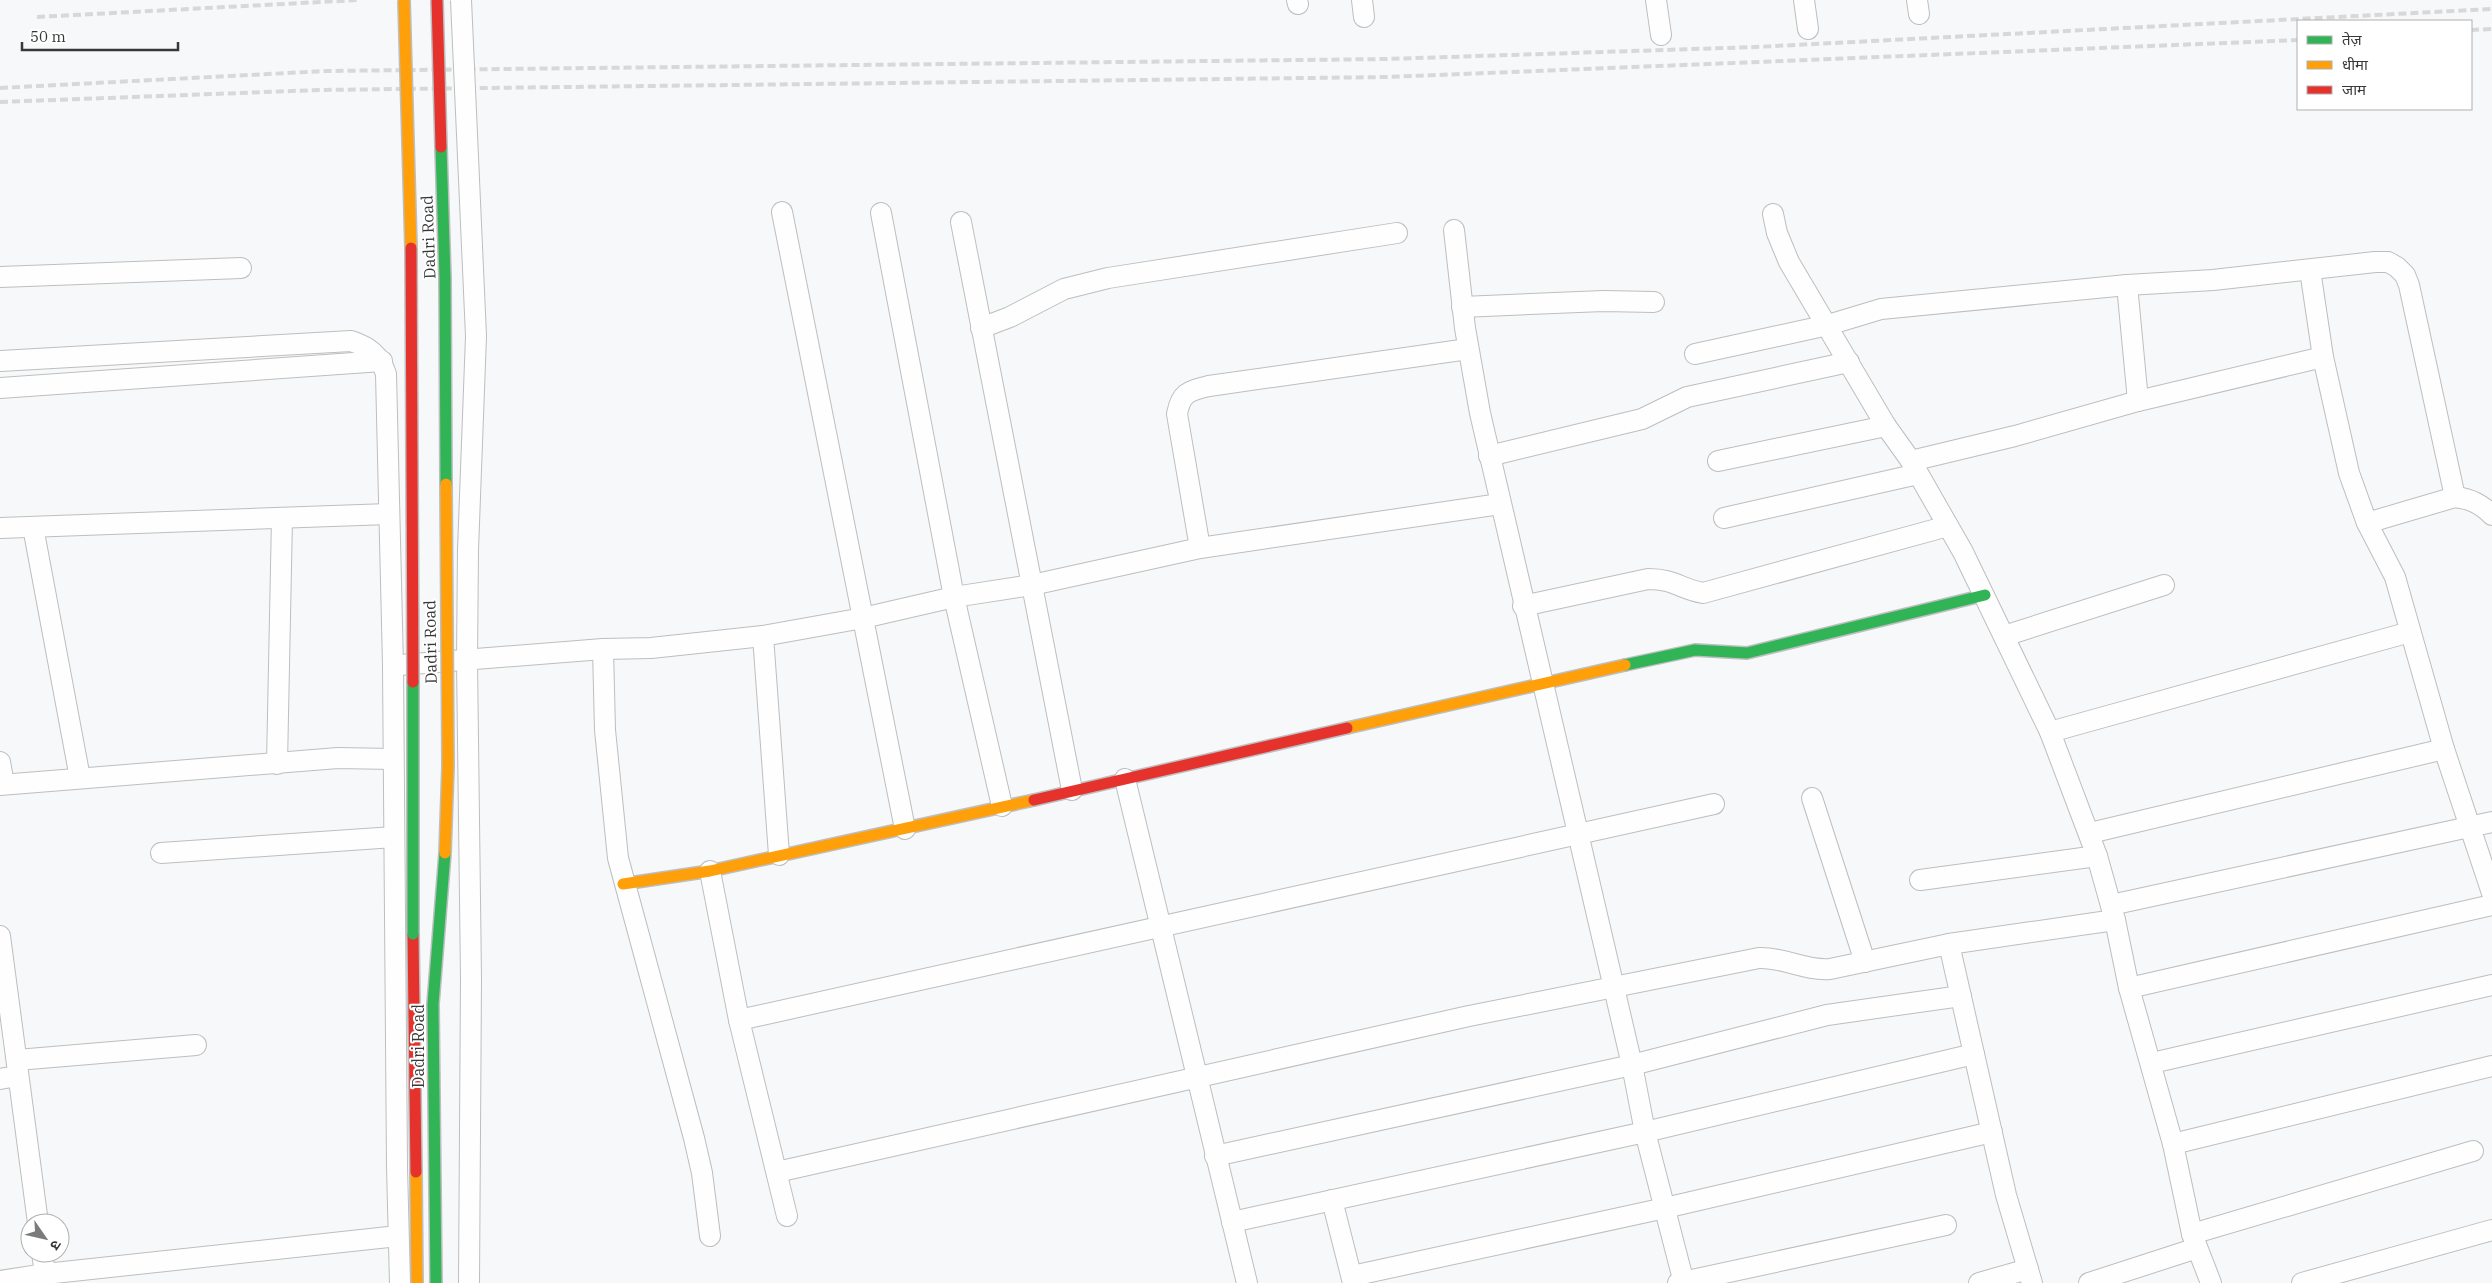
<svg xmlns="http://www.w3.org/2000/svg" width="2492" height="1283" font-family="'IBM Plex Serif','Noto Sans Devanagari',serif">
	<rect width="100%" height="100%" fill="#f7f8f9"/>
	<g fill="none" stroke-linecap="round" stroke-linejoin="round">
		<!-- street casing -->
		<g stroke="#bdbebf" stroke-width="22">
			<g id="street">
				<polyline points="1297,0 1298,4"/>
				<polyline points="1362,0 1364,17"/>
				<polyline points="1656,0 1661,35"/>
				<polyline points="1804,0 1808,29"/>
				<polyline points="1917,0 1919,14"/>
				<polyline points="782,212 905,829"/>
				<polyline points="881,213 954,597 1002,806"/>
				<polyline points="1773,214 1777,233 1789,262 1886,426 1911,461 1963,552 2050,732 2097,856 2115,920 2129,988 2173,1144 2192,1234 2211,1283"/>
				<polyline points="961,222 1072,790"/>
				<polyline points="1454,230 1465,328 1480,413 1632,1065 1645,1132 1684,1283"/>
				<polyline points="2310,270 2323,357 2349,473 2367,523 2395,577 2444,749 2492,893"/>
				<polyline points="0,277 241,268"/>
				<polyline points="2127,285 2138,401"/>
				<polyline points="1462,307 1603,301 1654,302"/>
				<polyline points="981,328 1010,317 1064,289 1108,278 1397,233"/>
				<polyline points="1695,354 1828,325 1881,309 2127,285 2213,280 2375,262 2388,262 2397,267 2405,275 2409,285 2455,497"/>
				<path d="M0,361L351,341C369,347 380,355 386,374L393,665L397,1167L400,1283"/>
				<polyline points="0,388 382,361"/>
				<polyline points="1489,456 1642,419 1687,397 1849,362"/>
				<polyline points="1718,461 1886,426"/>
				<polyline points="1911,461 2015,436 2138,401 2323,357"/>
				<polyline points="1724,518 1918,474"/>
				<path d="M2367,523L2455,497C2471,499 2481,504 2492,515"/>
				<polyline points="33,527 80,778"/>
				<polyline points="0,528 389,514"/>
				<path d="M1200,548L1177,414C1181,392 1189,391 1209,386L1468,349"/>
				<path d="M1523,606L1648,579C1675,579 1680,589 1703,593L1948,526"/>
				<polyline points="763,636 779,855"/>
				<polyline points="2004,636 2164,585"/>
				<polyline points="603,649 605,730 618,858 694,1138 702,1173 710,1236"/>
				<polyline points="400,665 603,649 651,648 763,636 863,618 954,597 1032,585 1200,548 1500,504"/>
				<polyline points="2050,732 2410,632"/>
				<polyline points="0,762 4,784"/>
				<polyline points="277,764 282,518"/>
				<polyline points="1125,779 1247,1283"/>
				<polyline points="0,785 338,758 393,759"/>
				<polyline points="1812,798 1865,962"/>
				<polyline points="2090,833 2444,749"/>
				<polyline points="161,853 394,837"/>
				<polyline points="710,871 739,1020 787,1216"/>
				<polyline points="1920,880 2097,856"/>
				<polyline points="2111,905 2492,822"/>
				<polyline points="0,936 38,1223"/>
				<polyline points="1949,944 2006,1195 2032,1283"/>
				<polyline points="2129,988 2492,905"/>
				<polyline points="739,1020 1714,804"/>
				<polyline points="17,1060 196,1045"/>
				<polyline points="2152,1063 2492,985"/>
				<polyline points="0,1079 18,1076"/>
				<polyline points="2173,1144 2492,1066"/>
				<polyline points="1215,1156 1632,1065 1827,1015 1961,996"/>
				<path d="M777,1172L1469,1016L1759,958C1784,957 1805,971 1830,969L1949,944L2115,920"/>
				<polyline points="1332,1200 1353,1283"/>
				<polyline points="1232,1222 1645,1132 1974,1054"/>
				<polyline points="2192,1234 2473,1151"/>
				<polyline points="42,1253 45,1274"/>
				<polyline points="1352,1276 1665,1208 1992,1132"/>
				<polyline points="0,1281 45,1274 398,1236"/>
				<polyline points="469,1283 471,979 467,660 468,550 476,336"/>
				<polyline points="1678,1283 1946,1225"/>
				<polyline points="1979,1283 2028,1269"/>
				<polyline points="2089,1283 2197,1248"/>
				<polyline points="2302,1283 2492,1230"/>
			</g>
		</g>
		<!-- fast casing -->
		<g stroke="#bdbebf" stroke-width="14">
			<polyline id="fast" points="1625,665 1695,650 1747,653 1985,595"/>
		</g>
		<!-- slow casing -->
		<g stroke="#bdbebf" stroke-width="14">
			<g id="slow">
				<polyline points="1347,728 1625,665"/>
				<polyline points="623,884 710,871 1034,800"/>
				<polyline points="416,1172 417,1283"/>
			</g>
		</g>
		<!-- jam casing -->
		<g stroke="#bdbebf" stroke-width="14">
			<g id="jam">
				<polyline points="1034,800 1347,728"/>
				<polyline points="413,934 416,1172"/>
			</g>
		</g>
		<!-- street -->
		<use href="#street" stroke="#fefefe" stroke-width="20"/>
		<!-- fast -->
		<use href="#fast" stroke="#30b455" stroke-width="11"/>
		<!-- slow -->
		<use href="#slow" stroke="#ff9f0a" stroke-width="11"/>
		<!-- jam -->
		<use href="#jam" stroke="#e5322d" stroke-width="11"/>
		<!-- rail -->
		<g stroke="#d7d8d8" stroke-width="4" stroke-dasharray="8 4" stroke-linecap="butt">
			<polyline points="37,17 358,0"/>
			<polyline points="2471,30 2492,29"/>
			<polyline points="0,88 326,71 1387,59 1756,47 2492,9"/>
			<polyline points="0,102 319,90 1388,77 2298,40"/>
		</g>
		<!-- street-bridge casing -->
		<g stroke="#bdbebf" stroke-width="22" stroke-linecap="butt">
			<polyline id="street-bridge" points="461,0 476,336"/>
		</g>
		<!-- fast-bridge casing -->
		<g stroke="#bdbebf" stroke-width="14" stroke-linecap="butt">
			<g id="fast-bridge">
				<polyline points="441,147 445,278 446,484"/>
				<polyline points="413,682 413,934"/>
				<polyline points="436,1283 433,1004 445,853"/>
			</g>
		</g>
		<!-- slow-bridge casing -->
		<g stroke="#bdbebf" stroke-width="14" stroke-linecap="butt">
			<g id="slow-bridge">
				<polyline points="404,0 411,248"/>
				<polyline points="445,853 448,766 446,484"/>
			</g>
		</g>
		<!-- jam-bridge casing -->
		<g stroke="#bdbebf" stroke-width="14" stroke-linecap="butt">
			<g id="jam-bridge">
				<polyline points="437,0 441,147"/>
				<polyline points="411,248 413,682"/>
			</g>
		</g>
		<!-- street-bridge -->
		<use href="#street-bridge" stroke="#fefefe" stroke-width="20"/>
		<!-- fast-bridge -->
		<use href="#fast-bridge" stroke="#30b455" stroke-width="11"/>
		<!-- slow-bridge -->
		<use href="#slow-bridge" stroke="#ff9f0a" stroke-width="11"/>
		<!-- jam-bridge -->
		<use href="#jam-bridge" stroke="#e5322d" stroke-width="11"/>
	</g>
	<g text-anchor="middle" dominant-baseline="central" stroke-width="4" stroke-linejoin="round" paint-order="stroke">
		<!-- street labels -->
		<g font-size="16" fill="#373838" stroke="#fff">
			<text transform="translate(428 237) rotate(-92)">Dadri Road</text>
			<text transform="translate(430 642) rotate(-91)">Dadri Road</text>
			<text transform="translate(418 1046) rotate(-90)">Dadri Road</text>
		</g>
	</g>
	<!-- legend -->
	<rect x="2297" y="20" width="175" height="90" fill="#ffffff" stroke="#afafaf"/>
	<rect x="2307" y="36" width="25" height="8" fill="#30b455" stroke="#afafaf"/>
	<text x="2342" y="45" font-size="15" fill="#373838">तेज़</text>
	<rect x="2307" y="61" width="25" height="8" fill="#ff9f0a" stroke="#afafaf"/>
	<text x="2342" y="70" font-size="15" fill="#373838">धीमा</text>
	<rect x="2307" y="86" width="25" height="8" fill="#e5322d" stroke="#afafaf"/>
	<text x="2342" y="95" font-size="15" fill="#373838">जाम</text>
	<!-- north arrow -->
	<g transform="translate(45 1238) rotate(124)"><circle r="24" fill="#ffffff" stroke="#afafaf"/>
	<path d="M0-4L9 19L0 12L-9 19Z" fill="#7a7b7c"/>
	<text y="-8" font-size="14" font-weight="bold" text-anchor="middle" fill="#373838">उ</text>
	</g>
	<!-- scale -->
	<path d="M22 42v8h156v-8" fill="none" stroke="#373838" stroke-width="2.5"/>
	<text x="30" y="42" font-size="15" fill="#373838" stroke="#ffffff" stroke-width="4" paint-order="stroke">50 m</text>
</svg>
